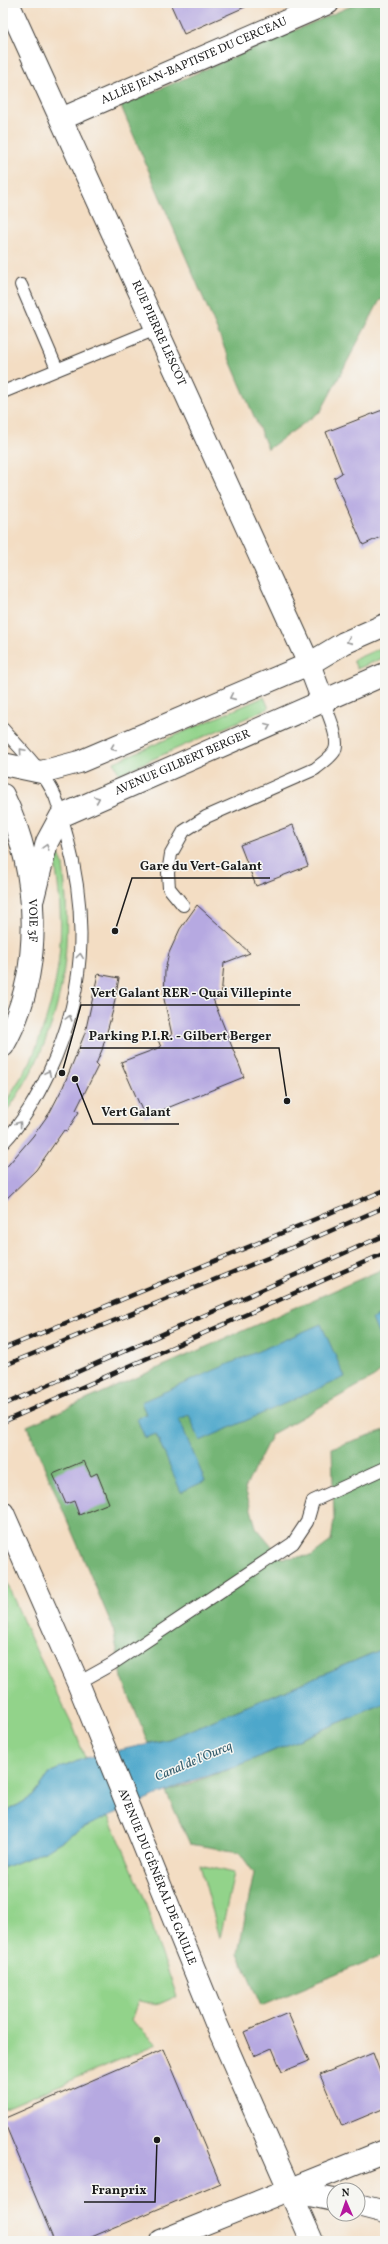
<svg xmlns="http://www.w3.org/2000/svg" width="388" height="2244" font-family="Vollkorn,serif">
	<rect width="100%" height="100%" fill="#f6f6f2"/>
	<filter id="ink" filterUnits="userSpaceOnUse"><feTurbulence type="fractalNoise" baseFrequency=".025" numOctaves="2"/><feDisplacementMap in="SourceGraphic" scale="8" xChannelSelector="R" yChannelSelector="G"/><feConvolveMatrix kernelMatrix="1 2 1 2 8 2 1 2 1" color-interpolation-filters="sRGB"/></filter>
	<filter id="wash" filterUnits="userSpaceOnUse"><feTurbulence type="fractalNoise" baseFrequency=".012" numOctaves="4" result="noise"/><feDisplacementMap in="SourceGraphic" scale="16" xChannelSelector="R" yChannelSelector="G"/><feGaussianBlur stdDeviation="0.9" result="paint"/><feColorMatrix in="noise" values="0 0 0 0 0 0 0 0 0 0 0 0 0 0 0 0 0 1.4 0 .05"/><feComposite in="paint" operator="in"/></filter>
	<g filter="url(#wash)">
		<rect width="100%" height="100%" fill="#f3ddc3"/>
		<!-- green -->
		<g fill="#92d38a" stroke="#577853">
			<polygon points="385,646 385,657 357,669 353,660"/>
			<polygon points="264,697 269,708 119,774 114,762"/>
			<path d="M55,854L60,856L63,865C74,963 61,1036 3,1117C3,1098 24,1077 32,1058C61,987 67,933 54,857Z"/>
			<polygon points="3,1574 34,1646 73,1726 85,1758 51,1772 33,1796 3,1814"/>
			<polygon points="109,1816 144,1897 155,1936 177,1996 159,2004 138,2001 131,2020 157,2044 3,2109 3,1868 47,1850 83,1828"/>
			<polygon points="200,1865 234,1873 220,1938"/>
		</g>
		<!-- forest -->
		<g fill="#75b576" stroke="#486849">
			<polygon points="358,3 385,3 385,299 380,300 321,411 268,449 121,106"/>
			<polygon points="385,1268 385,1368 374,1377 272,1434 245,1488 256,1527 282,1558 311,1556 331,1541 334,1520 332,1448 385,1430 385,1648 169,1739 148,1743 122,1678 113,1628 27,1426"/>
			<polygon points="385,1703 385,1954 261,2006 238,1953 254,1873 239,1852 190,1844 166,1792 233,1768"/>
		</g>
		<!-- water -->
		<g fill="#4da7cb" stroke="#346274">
			<polygon points="385,1313 385,1351 372,1319"/>
			<polygon points="321,1324 345,1377 200,1441 189,1415 179,1419 205,1481 181,1492 156,1434 145,1438 137,1419 146,1414 141,1402"/>
			<polygon points="385,1648 385,1703 233,1768 191,1781 109,1816 83,1828 47,1850 3,1868 3,1814 33,1796 51,1772 85,1758 169,1739"/>
		</g>
		<g id="blocks">
			<!-- building -->
			<g fill="#b6a9e1">
				<polygon points="170,3 254,3 184,34"/>
				<polygon points="385,409 385,535 363,545 334,478 342,473 326,432"/>
				<polygon points="293,825 308,866 256,886 240,845"/>
				<polygon points="197,905 250,953 224,963 221,997 213,999 244,1077 145,1117 121,1062 161,1047 158,1040 172,1035 164,999 165,971 169,953 180,929"/>
				<polygon points="98,974 119,978 113,1010 102,1050 96,1064 98,1066 76,1110 79,1112 67,1131 64,1130 36,1170 3,1202 3,1171 33,1136 50,1112 63,1087 85,1033"/>
				<polygon points="84,1461 91,1476 97,1473 109,1503 79,1515 74,1501 66,1504 53,1474"/>
				<polygon points="288,2013 309,2061 282,2072 272,2048 254,2056 244,2032"/>
				<polygon points="164,2049 220,2183 82,2241 54,2241 3,2119"/>
				<polygon points="373,2053 385,2085 385,2108 342,2126 320,2075"/>
			</g>
		</g>
	</g>
	<g filter="url(#ink)">
		<use href="#blocks" fill-opacity="0" stroke="#3c3935" stroke-width="1"/>
		<g fill="none" stroke-linecap="round" stroke-linejoin="round">
			<!-- service casing -->
			<g stroke="#3c3935" stroke-width="14">
				<g id="service">
					<polyline points="21,285 57,369"/>
					<polyline points="3,392 156,329"/>
					<path d="M3,729C21,750 43,770 55,796C60,809 63,823 67,837C89,919 85,995 49,1072C36,1099 23,1122 3,1143"/>
					<path d="M183,905L169,888L168,873L171,854L184,831L206,817L315,769C321,764 329,759 334,752C341,741 328,713 323,701"/>
					<polyline points="78,1683 112,1664 293,1543 307,1522 313,1501 385,1468"/>
				</g>
			</g>
			<!-- minor casing -->
			<g stroke="#3c3935" stroke-width="24">
				<g id="minor">
					<path id="s1" d="M8,3L309,664"/>
					<path id="s2" d="M61,119L328,3"/>
					<polyline points="290,2191 334,2200"/>
					<polyline points="358,2205 385,2212"/>
					<polyline points="161,2241 385,2151"/>
				</g>
			</g>
			<!-- tertiary casing -->
			<g stroke="#3c3935" stroke-width="24">
				<g id="tertiary">
					<polyline points="309,664 323,701"/>
					<polyline points="3,764 41,772 79,762 309,664 344,643 385,625"/>
					<path id="s3" d="M33,898L47,842L61,816L385,674"/>
				</g>
			</g>
			<!-- secondary casing -->
			<g stroke="#3c3935" stroke-width="24">
				<g id="secondary">
					<path id="s4" d="M3,795C40,872 45,971 3,1046"/>
					<path id="s5" d="M3,1513L78,1683L216,2023L312,2241"/>
				</g>
			</g>
			<!-- service -->
			<use href="#service" stroke="#fff" stroke-width="12"/>
			<!-- minor -->
			<use href="#minor" stroke="#fff" stroke-width="22"/>
			<!-- tertiary -->
			<use href="#tertiary" stroke="#fff" stroke-width="22"/>
			<!-- secondary -->
			<use href="#secondary" stroke="#fff" stroke-width="22"/>
			<!-- rail casing -->
			<g stroke="#1c1c1c" stroke-width="4.5">
				<g id="rail">
					<polyline points="3,1349 385,1190"/>
					<polyline points="3,1366 275,1255 385,1207"/>
					<polyline points="3,1405 385,1235"/>
					<polyline points="3,1422 385,1253"/>
				</g>
			</g>
			<!-- rail -->
			<use href="#rail" stroke="#f6f6f2" stroke-width="3" stroke-dasharray="9" stroke-linecap="butt"/>
		</g>
		<!-- one-way arrows -->
		<defs><path id="oneway-chevron" d="M-2-3.5L2.5 0L-2 3.5" fill="none" stroke-width="1.6" stroke-linecap="round" stroke-linejoin="round"/></defs>
		<g stroke="#999">
			<use href="#oneway-chevron" transform="translate(349 641) rotate(156)"/>
			<use href="#oneway-chevron" transform="translate(232 697) rotate(156)"/>
			<use href="#oneway-chevron" transform="translate(268 726) rotate(-23)"/>
			<use href="#oneway-chevron" transform="translate(113 748) rotate(159)"/>
			<use href="#oneway-chevron" transform="translate(22 751) rotate(-131)"/>
			<use href="#oneway-chevron" transform="translate(97 799) rotate(-23)"/>
			<use href="#oneway-chevron" transform="translate(46 847) rotate(-73)"/>
			<use href="#oneway-chevron" transform="translate(80 956) rotate(-83)"/>
			<use href="#oneway-chevron" transform="translate(69 1018) rotate(-75)"/>
			<use href="#oneway-chevron" transform="translate(48 1073) rotate(-65)"/>
			<use href="#oneway-chevron" transform="translate(19 1124) rotate(-54)"/>
		</g>
	</g>
	<g text-anchor="middle" dominant-baseline="central" stroke-width="3" stroke-linejoin="round" paint-order="stroke">
		<!-- street labels -->
		<g font-size="12" fill="#1c1c1c" stroke="#f6f6f2">
			<text stroke="none"><textPath href="#s2" startOffset="145">ALLÉE JEAN-BAPTISTE DU CERCEAU</textPath></text>
			<text stroke="none"><textPath href="#s1" startOffset="363">RUE PIERRE LESCOT</textPath></text>
			<text stroke="none"><textPath href="#s3" startOffset="220">AVENUE GILBERT BERGER</textPath></text>
			<text stroke="none"><textPath href="#s4" startOffset="130">VOIE 3F</textPath></text>
			<text stroke="none"><textPath href="#s5" startOffset="395">AVENUE DU GÉNÉRAL DE GAULLE</textPath></text>
		</g>
		<!-- water labels -->
		<g font-size="13" font-style="italic" fill="#325b6b" stroke="#f6f6f2">
			<text transform="translate(194 1762) rotate(-23)">Canal de l'Ourcq</text>
		</g>
	</g>
	<!-- callouts -->
	<path fill="none" stroke="#1c1c1c" stroke-width="1.5" d="M115 931L132 878H270M62 1073L81 1005H300M287 1101L279 1048H80M75 1079L93 1124H179M157 2140L155 2202H84"/>
	<g fill="#1c1c1c" stroke="#f6f6f2" stroke-width="1.5">
		<circle cx="115" cy="931" r="4"/>
		<circle cx="62" cy="1073" r="4"/>
		<circle cx="287" cy="1101" r="4"/>
		<circle cx="75" cy="1079" r="4"/>
		<circle cx="157" cy="2140" r="4"/>
	</g>
	<g font-size="13" text-anchor="middle" font-weight="bold" fill="#1c1c1c" stroke="#f6f6f2" stroke-width="3" stroke-linejoin="round" paint-order="stroke">
		<text x="201" y="870">Gare du Vert-Galant</text>
		<text x="191" y="997">Vert Galant RER - Quai Villepinte</text>
		<text x="180" y="1040">Parking P.I.R. - Gilbert Berger</text>
		<text x="136" y="1116">Vert Galant</text>
		<text x="119" y="2194">Franprix</text>
	</g>
	<!-- margin -->
	<rect width="388" height="2244" fill="none" stroke="#f6f6f2" stroke-width="16"/>
	<!-- north arrow -->
	<g transform="translate(346 2202) rotate(358)"><circle r="19" fill="#f6f6f2" stroke="#9f9f9c"/>
	<path d="M0-3L7 15L0 10L-7 15Z" fill="#b5179e"/>
	<text y="-6" font-size="11" font-weight="bold" text-anchor="middle" fill="#1c1c1c">N</text>
	</g>
</svg>
